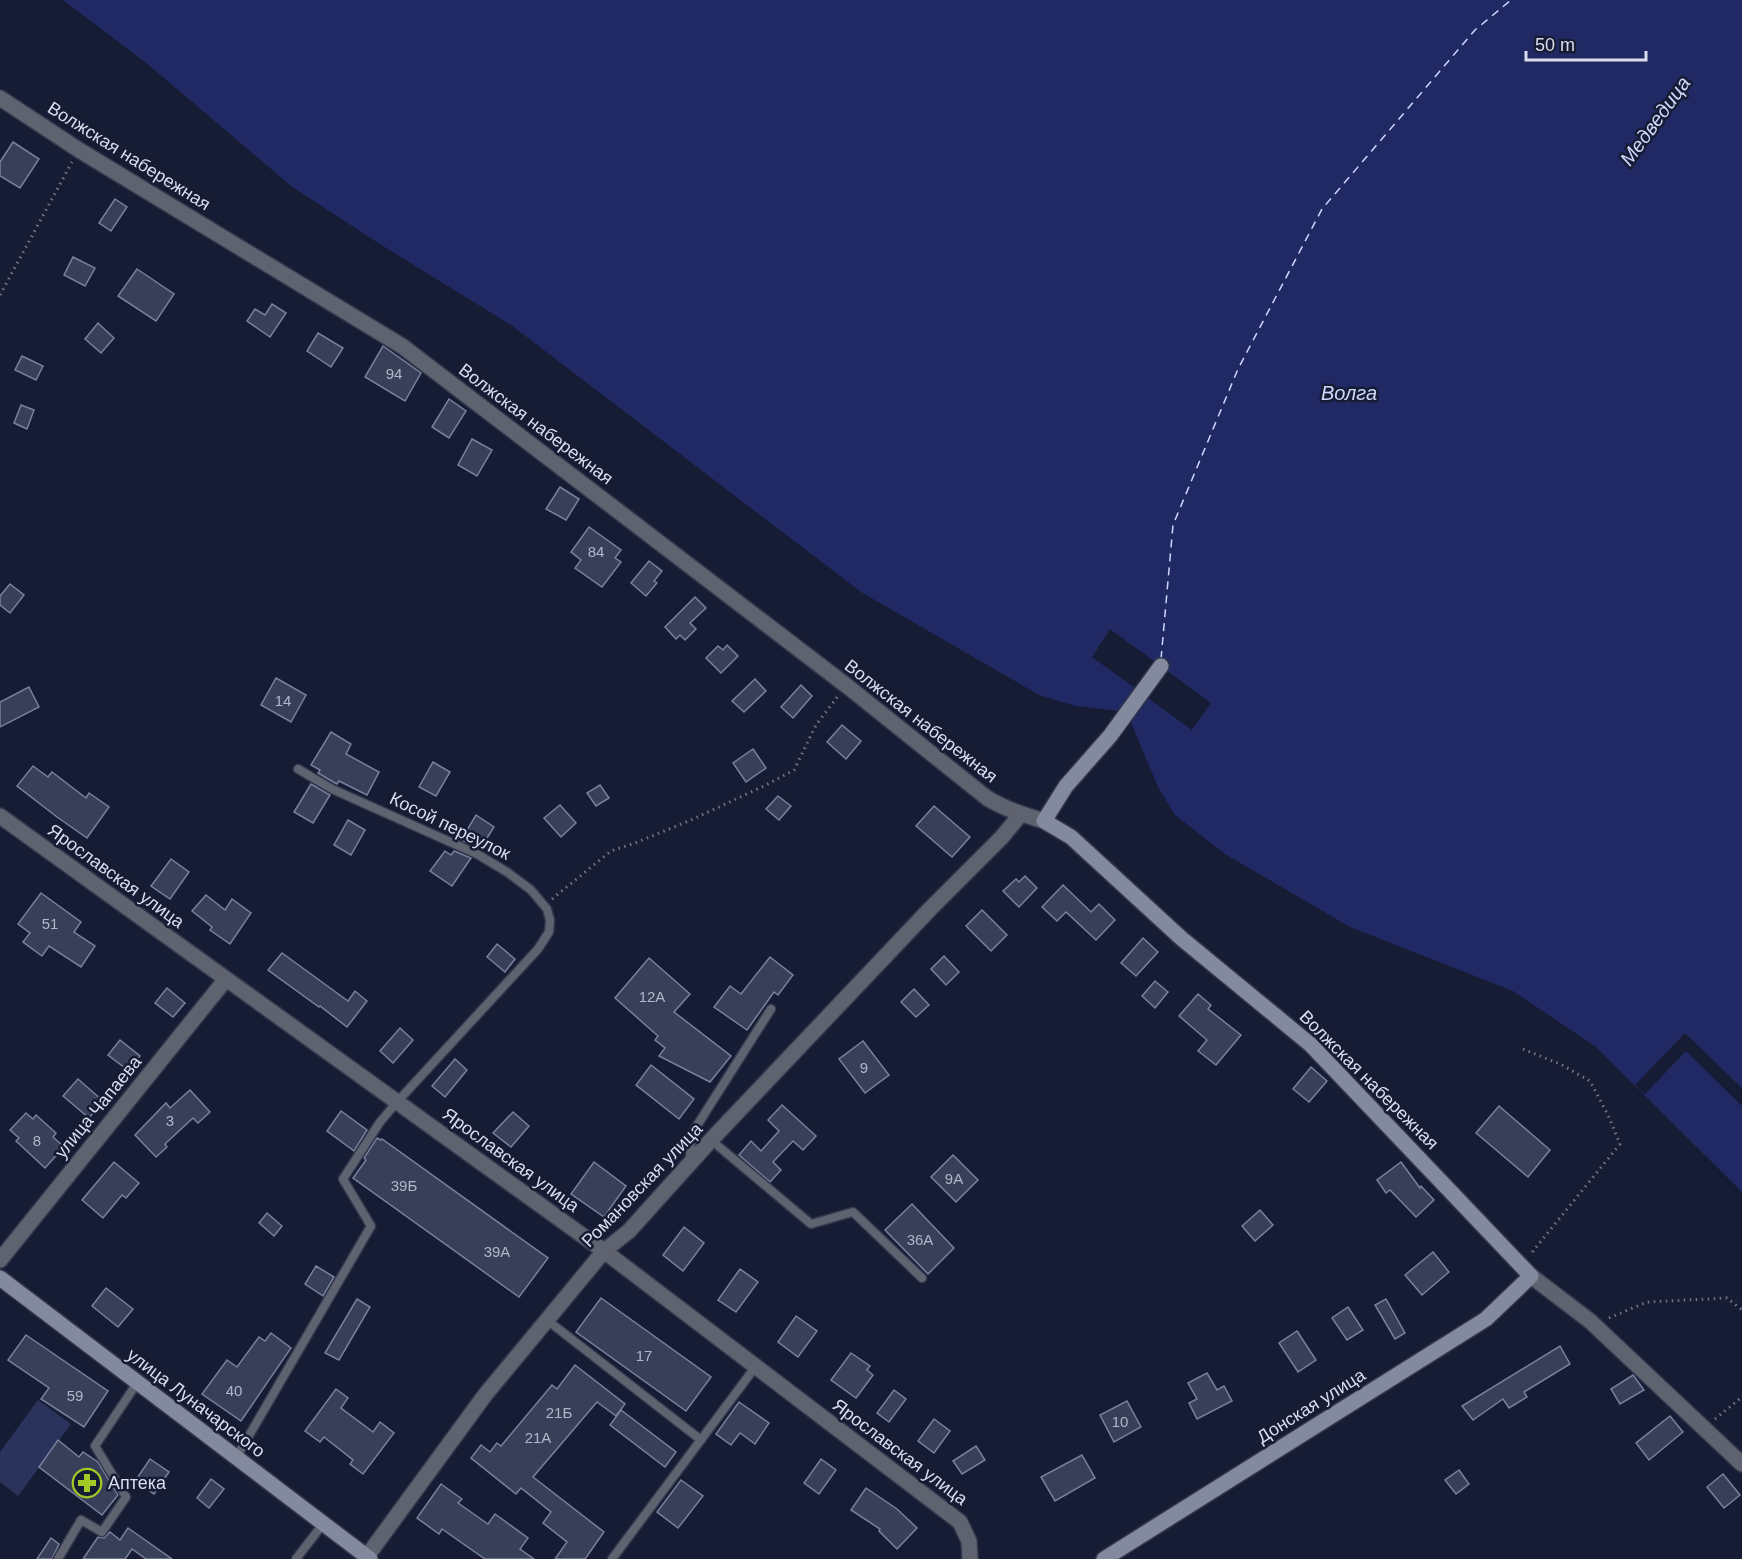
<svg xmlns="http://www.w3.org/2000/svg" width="1742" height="1559" font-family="Helvetica,sans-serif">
	<rect width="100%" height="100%" fill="#161c33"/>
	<!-- green -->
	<polygon fill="#2a335b" points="38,1400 71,1424 18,1496 0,1482 0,1452"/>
	<!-- water -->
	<polygon fill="#202964" points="63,0 1742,0 1742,1192 1596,1047 1513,991 1350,927 1225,854 1175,815 1158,787 1130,720 1119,711 1075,706 1039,695 861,592 511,325 375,241 291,186 150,66"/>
	<!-- pier -->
	<g fill="#161c33">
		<polygon points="1110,629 1211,703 1192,730 1148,698 1131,718 1135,688 1092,657"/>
		<polygon points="1685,1033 1742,1088 1742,1106 1686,1051 1645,1094 1635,1085"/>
	</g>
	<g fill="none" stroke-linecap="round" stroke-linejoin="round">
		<!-- ferry -->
		<polyline stroke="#cdd8fe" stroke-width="1.5" stroke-dasharray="8 6" stroke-linecap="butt" points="1161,659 1173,525 1238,369 1322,209 1475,30 1511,0"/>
	</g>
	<!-- building -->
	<g fill="#383f58" stroke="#79819e" stroke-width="1.5">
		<polygon points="13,142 39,159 20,188 0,176 0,162"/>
		<polygon points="115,199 127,207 111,231 99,223"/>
		<polygon points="73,257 95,268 85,286 64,275"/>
		<polygon points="137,269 174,294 156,321 118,296"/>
		<polygon points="272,304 286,313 270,337 247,321 255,309 265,315"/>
		<polygon points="98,323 114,338 101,353 85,339"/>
		<polygon points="318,333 343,348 331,367 307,351"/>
		<polygon points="383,346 421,373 405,401 365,377"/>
		<polygon points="22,356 43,366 36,380 15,370"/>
		<polygon points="449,399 466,411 449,438 432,427"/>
		<polygon points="21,405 34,410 27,429 14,423"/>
		<polygon points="472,439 492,450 477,476 458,465"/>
		<polygon points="560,487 579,499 566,520 546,509"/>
		<polygon points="589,527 621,550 615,558 621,562 602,587 575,568 581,560 571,552"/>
		<polygon points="649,561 662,571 654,581 657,583 646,596 631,583"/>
		<polygon points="10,584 24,595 10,613 0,605 0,596"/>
		<polygon points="695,597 706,608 690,623 696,629 685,640 680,635 676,639 665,627"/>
		<polygon points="727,645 738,656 721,673 706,658 718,646 723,650"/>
		<polygon points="276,678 306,695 291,722 261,705"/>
		<polygon points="755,679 766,691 744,712 732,701"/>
		<polygon points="801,685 812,696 793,718 781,707"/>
		<polygon points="29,687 39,707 0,727 0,702"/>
		<polygon points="842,725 861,741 846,759 827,742"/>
		<polygon points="331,732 351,744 346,754 379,772 367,795 339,781 337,784 335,783 318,773 320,770 311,765"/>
		<polygon points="753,749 766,768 746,782 733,763"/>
		<polygon points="433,762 450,772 436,796 419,787"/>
		<polygon points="33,766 48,777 52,772 86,798 89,793 109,807 87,838 57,817 17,786"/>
		<polygon points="311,784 330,795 313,823 294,812"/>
		<polygon points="600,785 609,798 596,806 587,793"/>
		<polygon points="778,796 791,806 779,820 766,809"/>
		<polygon points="560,805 576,823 561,837 544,818"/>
		<polygon points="934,806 970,837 952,857 916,826"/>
		<polygon points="476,815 494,827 480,849 461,840"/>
		<polygon points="348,820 365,830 351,855 334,845"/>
		<polygon points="445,851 451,855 454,851 471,858 452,886 430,871"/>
		<polygon points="171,859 189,872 170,899 151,886"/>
		<polygon points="1025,876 1037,888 1019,907 1003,891 1016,879 1019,882"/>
		<polygon points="1063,885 1091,912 1099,904 1115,920 1096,940 1066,912 1057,921 1042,907"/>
		<polygon points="41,893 81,922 74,932 95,946 81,967 49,946 42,956 23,942 30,933 18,924"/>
		<polygon points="206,895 225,910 232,899 251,913 230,944 210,930 212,927 192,911"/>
		<polygon points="982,910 1007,935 991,951 966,926"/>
		<polygon points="1143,938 1158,952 1136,976 1121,963"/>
		<polygon points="497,944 515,959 505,972 487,957"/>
		<polygon points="282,953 348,1001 355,991 367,1001 347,1027 320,1006 319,1007 268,970"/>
		<polygon points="944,956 959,972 946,985 931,969"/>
		<polygon points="770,957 793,975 778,995 774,992 747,1030 714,1007 730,986 741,994"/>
		<polygon points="649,958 690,994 674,1012 731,1056 710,1082 659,1056 665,1048 655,1040 658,1036 615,998"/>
		<polygon points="1155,981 1168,992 1155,1008 1142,996"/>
		<polygon points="167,988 185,1003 173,1017 155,1003"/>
		<polygon points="914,989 929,1005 916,1017 901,1002"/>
		<polygon points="1198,994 1211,1005 1208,1009 1241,1035 1216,1065 1198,1051 1207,1040 1179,1016"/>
		<polygon points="400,1028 413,1040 393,1063 380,1051"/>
		<polygon points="120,1040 140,1056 129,1071 108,1055"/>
		<polygon points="863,1041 889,1075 865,1093 839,1059"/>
		<polygon points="455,1059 467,1070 445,1097 432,1086"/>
		<polygon points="651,1065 694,1099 679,1119 636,1085"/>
		<polygon points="1311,1067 1327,1081 1309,1102 1293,1089"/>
		<polygon points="78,1079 103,1101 89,1118 63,1096"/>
		<polygon points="190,1090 210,1112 198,1123 193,1118 165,1144 167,1147 156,1157 135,1135 166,1103 170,1108"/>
		<polygon points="782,1105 816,1136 803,1150 793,1141 773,1162 781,1170 770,1182 739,1155 751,1141 761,1151 779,1131 768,1120"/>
		<polygon points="1499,1106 1550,1150 1528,1177 1476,1133"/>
		<polygon points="341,1111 367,1130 354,1151 327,1131"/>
		<polygon points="513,1112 529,1126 511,1147 493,1133"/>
		<polygon points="26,1113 33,1119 36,1115 56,1133 53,1137 64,1147 45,1168 16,1141 19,1138 10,1130"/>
		<polygon points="377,1138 381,1140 382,1139 548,1258 519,1297 353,1178 366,1160 364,1158"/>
		<polygon points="953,1155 978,1180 956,1202 931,1177"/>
		<polygon points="114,1162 139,1183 126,1198 122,1195 103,1218 82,1200"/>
		<polygon points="594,1162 626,1186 604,1217 571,1194"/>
		<polygon points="1401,1162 1420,1188 1421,1186 1434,1200 1416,1217 1390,1190 1386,1193 1377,1180"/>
		<polygon points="912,1204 954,1248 928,1274 885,1230"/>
		<polygon points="1260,1210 1273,1225 1255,1241 1242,1226"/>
		<polygon points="267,1213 282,1226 274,1236 259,1223"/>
		<polygon points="684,1227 704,1243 683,1271 663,1255"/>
		<polygon points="1433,1252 1449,1272 1422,1295 1405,1275"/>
		<polygon points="316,1266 334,1277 323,1296 305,1284"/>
		<polygon points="740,1269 758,1282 736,1312 718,1300"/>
		<polygon points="106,1288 133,1309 118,1327 92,1306"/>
		<polygon points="601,1298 711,1377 686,1411 576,1332"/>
		<polygon points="357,1299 370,1307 339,1360 325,1353"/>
		<polygon points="1386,1299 1405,1333 1395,1339 1375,1305"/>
		<polygon points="1348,1307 1363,1330 1347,1340 1332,1318"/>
		<polygon points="796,1316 817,1331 798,1357 778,1342"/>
		<polygon points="1297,1331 1316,1360 1298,1372 1279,1343"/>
		<polygon points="271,1333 291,1348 241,1421 202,1394 227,1360 237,1367 259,1337 265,1341"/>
		<polygon points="26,1335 108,1391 84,1427 41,1399 49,1388 8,1360"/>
		<polygon points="1560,1346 1570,1364 1524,1392 1527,1397 1509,1408 1503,1399 1473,1420 1462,1406"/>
		<polygon points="851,1353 870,1366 867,1370 873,1375 856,1398 831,1380"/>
		<polygon points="575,1365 625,1404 616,1416 597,1402 533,1477 604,1532 585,1559 555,1559 567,1542 543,1523 551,1512 521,1488 516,1494 471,1458 481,1445 490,1452 497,1443 501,1446 552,1385 557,1389"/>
		<polygon points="1207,1373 1217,1390 1224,1386 1232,1401 1197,1419 1189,1403 1197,1399 1188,1383"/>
		<polygon points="1633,1375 1644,1390 1620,1404 1611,1389"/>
		<polygon points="336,1389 348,1398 341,1408 373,1432 380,1422 394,1433 363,1474 350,1464 353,1460 324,1437 320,1442 305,1431"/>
		<polygon points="894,1390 906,1399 889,1422 877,1413"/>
		<polygon points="1127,1401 1141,1427 1114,1442 1100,1415"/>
		<polygon points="739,1402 769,1423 755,1444 740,1433 731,1445 716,1434"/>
		<polygon points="621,1410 676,1452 665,1467 610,1425"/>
		<polygon points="1670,1416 1683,1432 1649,1460 1636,1443"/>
		<polygon points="934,1419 950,1431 934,1453 918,1441"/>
		<polygon points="58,1440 79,1457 83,1452 98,1462 118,1495 102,1515 39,1467"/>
		<polygon points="976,1446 985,1460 962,1474 953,1461"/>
		<polygon points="1082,1455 1095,1478 1055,1501 1041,1477"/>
		<polygon points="150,1459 169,1472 154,1494 135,1481"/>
		<polygon points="821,1459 836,1470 819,1494 804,1483"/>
		<polygon points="1459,1470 1469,1484 1456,1494 1445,1480"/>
		<polygon points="1723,1474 1740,1495 1724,1508 1707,1487"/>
		<polygon points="211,1479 224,1489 209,1508 197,1498"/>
		<polygon points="681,1480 703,1496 678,1528 657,1512"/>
		<polygon points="441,1484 462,1499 458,1503 488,1524 495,1514 528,1538 520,1549 534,1559 485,1559 442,1529 439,1534 417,1518"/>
		<polygon points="866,1488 897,1509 917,1528 897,1549 879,1531 880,1529 851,1510"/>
		<polygon points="128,1528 172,1559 146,1559 132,1549 125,1559 83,1559 98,1537 104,1538 110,1532 120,1540"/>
		<polygon points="51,1538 59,1544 52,1559 37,1559"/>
	</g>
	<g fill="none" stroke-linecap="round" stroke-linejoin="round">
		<!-- lane casing -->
		<g stroke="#31374d" stroke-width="11">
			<g id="lane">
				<polyline points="711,1140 811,1224 853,1212 922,1278"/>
				<polyline points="690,1162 691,1135 771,1009"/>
				<polyline points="547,1320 701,1440"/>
				<polyline points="236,1458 371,1226 343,1179 380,1122 397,1102 538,949 549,932 550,920 547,909 531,890 507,872 477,854 332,789 298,769"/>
				<polyline points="58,1559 81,1520 102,1532 126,1497 95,1446 137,1383"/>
				<polyline points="296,1559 323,1524"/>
				<polyline points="612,1559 756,1366"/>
			</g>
		</g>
		<!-- street casing -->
		<g stroke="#31374d" stroke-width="18">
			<g id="street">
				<path d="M0,98L79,150L402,346L847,686L987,798C1005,809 1024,815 1044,821"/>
				<polyline points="0,816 604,1251 960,1522 969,1541 970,1559"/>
				<polyline points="0,1260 226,979"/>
				<polyline points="1531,1276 1590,1321 1742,1464"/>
				<polyline points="365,1559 485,1395 604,1251 629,1231 711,1140 930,909 1002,837 1021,814"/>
			</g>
		</g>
		<!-- secondary casing -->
		<g stroke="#31374d" stroke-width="18">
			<g id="secondary">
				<polyline points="0,1278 370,1559"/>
				<polyline points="1104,1559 1486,1319 1531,1276 1311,1045 1181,938 1071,837 1044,821 1066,786 1110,736 1161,666"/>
			</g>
		</g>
		<!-- path -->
		<g stroke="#71768a" stroke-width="3" stroke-dasharray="1.5 4.5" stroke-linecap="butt">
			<polyline points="0,295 72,162"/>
			<polyline points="552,899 611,851 635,843 691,820 766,785 794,770 816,725 838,696"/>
			<polyline points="1523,1049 1562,1065 1590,1081 1608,1115 1620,1144 1533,1251 1533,1256"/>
			<polyline points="1609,1318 1647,1302 1727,1298 1742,1310"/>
			<polyline points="1715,1419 1742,1397"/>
		</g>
		<!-- lane -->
		<use href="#lane" stroke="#5f636f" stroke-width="8"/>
		<!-- street -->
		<use href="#street" stroke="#5f636f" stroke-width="15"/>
		<!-- secondary -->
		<use href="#secondary" stroke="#848a9e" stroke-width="15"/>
	</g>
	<!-- icons -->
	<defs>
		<g id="pharmacy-ring" transform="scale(1.5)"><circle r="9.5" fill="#161c33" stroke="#a3c926" stroke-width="1.5"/><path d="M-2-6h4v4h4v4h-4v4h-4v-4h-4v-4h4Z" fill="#a3c926"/></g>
	</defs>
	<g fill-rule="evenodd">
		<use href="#pharmacy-ring" x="87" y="1483"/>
	</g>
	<g text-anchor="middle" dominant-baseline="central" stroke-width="5" stroke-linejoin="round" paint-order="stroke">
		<!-- number labels -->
		<g font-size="15" fill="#b1b6c8">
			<text x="394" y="373">94</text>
			<text x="596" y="551">84</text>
			<text x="283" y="700">14</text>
			<text x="50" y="923">51</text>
			<text x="652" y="996">12А</text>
			<text x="864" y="1067">9</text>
			<text x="170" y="1120">3</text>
			<text x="37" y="1140">8</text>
			<text x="954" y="1178">9А</text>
			<text x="404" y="1185">39Б</text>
			<text x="920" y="1239">36А</text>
			<text x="497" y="1251">39А</text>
			<text x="644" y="1355">17</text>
			<text x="234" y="1390">40</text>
			<text x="75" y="1395">59</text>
			<text x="559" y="1412">21Б</text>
			<text x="1120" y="1421">10</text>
			<text x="538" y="1437">21А</text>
		</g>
		<!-- street labels -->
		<g font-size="18" fill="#d9dded" stroke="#161c33">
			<text transform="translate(129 156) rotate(32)">Волжская набережная</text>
			<text transform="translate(536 424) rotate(37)">Волжская набережная</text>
			<text transform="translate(921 721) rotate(38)">Волжская набережная</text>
			<text transform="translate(450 826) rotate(26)">Косой переулок</text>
			<text transform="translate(116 876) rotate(36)">Ярославская улица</text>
			<text transform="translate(1369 1080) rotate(45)">Волжская набережная</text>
			<text transform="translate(98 1107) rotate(-51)">улица Чапаева</text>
			<text transform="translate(511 1160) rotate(36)">Ярославская улица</text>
			<text transform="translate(642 1185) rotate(-46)">Романовская улица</text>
			<text transform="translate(196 1403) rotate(37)">улица Луначарского</text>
			<text transform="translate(1311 1406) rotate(-32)">Донская улица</text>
			<text transform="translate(900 1452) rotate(37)">Ярославская улица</text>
		</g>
		<!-- poi labels -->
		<g font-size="18" fill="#d9dded" stroke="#161c33" text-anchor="start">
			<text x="108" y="1483">Аптека</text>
		</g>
		<!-- water labels -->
		<g font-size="20" font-style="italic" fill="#cdd8fe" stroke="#161c33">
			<text transform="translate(1655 121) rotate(-54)">Медведица</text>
			<text x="1349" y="393">Волга</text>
		</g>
	</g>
	<!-- scale -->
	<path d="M1526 51v9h120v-9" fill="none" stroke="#d9dded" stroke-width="3"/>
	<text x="1535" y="51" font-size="18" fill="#d9dded" stroke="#161c33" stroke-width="4.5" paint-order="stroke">50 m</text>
</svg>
